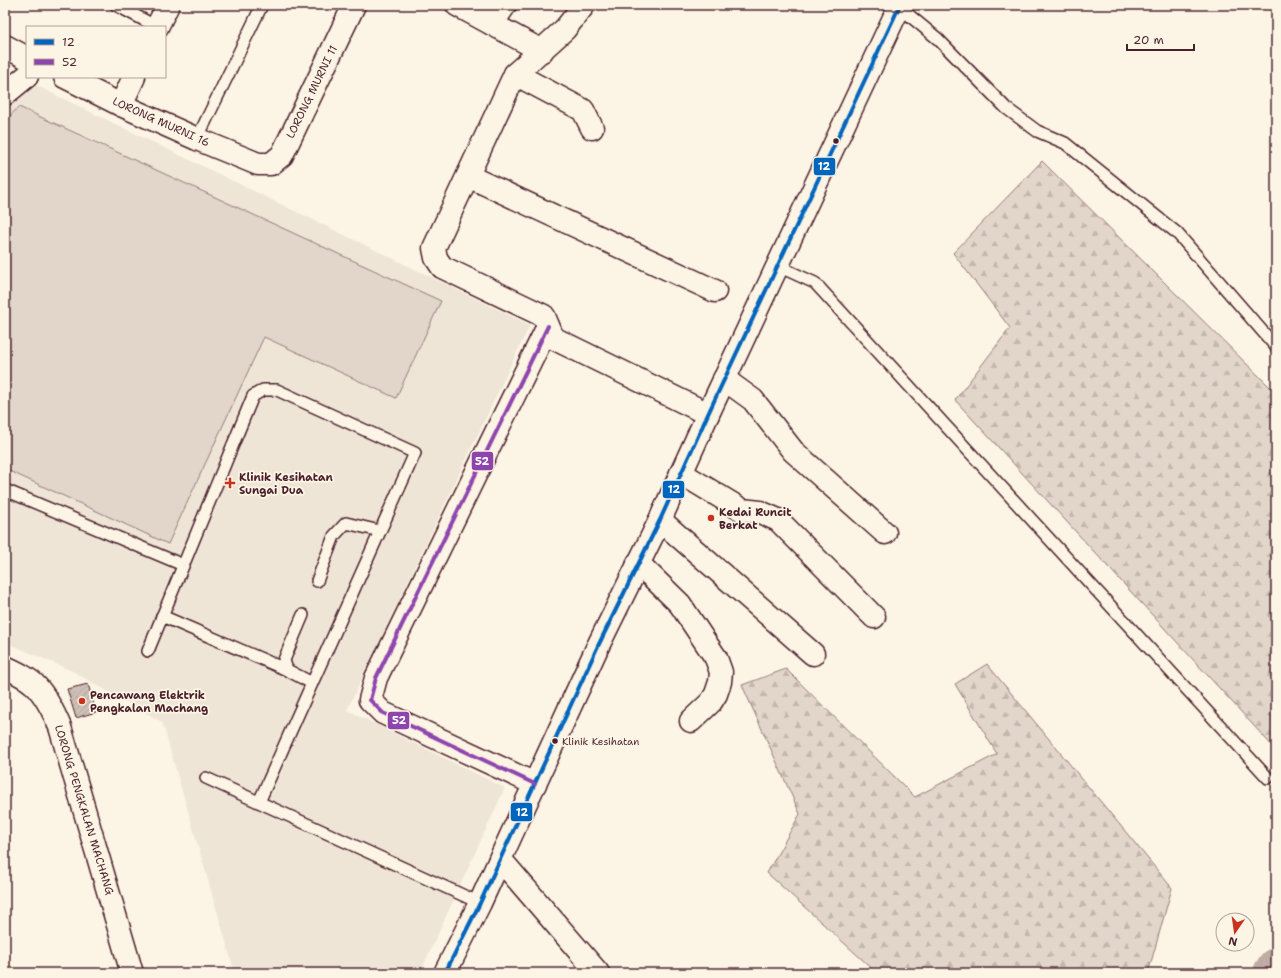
<svg xmlns="http://www.w3.org/2000/svg" width="1281" height="978" font-family="'Shantell Sans',sans-serif">
	<defs>
		<pattern id="forest-firs" width="22" height="20" patternUnits="userSpaceOnUse"><rect width="22" height="20" fill="#e2d5ca"/><path d="M5 1l3.5 6h-7zM16 11l3.5 6h-7z" fill="#c3b6ae"/></pattern>
		<pattern id="building-hatch" width="6" height="6" patternUnits="userSpaceOnUse"><rect width="6" height="6" fill="#cfc0b7"/><path d="M-1 1l2-2M0 6l6-6M5 7l2-2" fill="none" stroke="#b3a59e"/></pattern>
	</defs>
	<rect width="100%" height="100%" fill="#fcf5e5"/>
	<filter id="ink" filterUnits="userSpaceOnUse"><feTurbulence type="fractalNoise" baseFrequency=".025" numOctaves="2"/><feDisplacementMap in="SourceGraphic" scale="8" xChannelSelector="R" yChannelSelector="G"/><feConvolveMatrix kernelMatrix="1 2 1 2 8 2 1 2 1" color-interpolation-filters="sRGB"/></filter>
	<g filter="url(#ink)">
		<!-- built -->
		<polygon fill="#eee5d7" points="33,84 530,325 347,710 505,788 420,973 235,973 162,722 72,671 5,642 5,108"/>
		<!-- forest -->
		<g fill="url(#forest-firs)" stroke="#967a7a">
			<polygon points="1042,161 1276,393 1276,750 955,400 1010,328 953,253"/>
			<polygon points="987,664 1172,888 1148,973 877,973 767,873 800,814 742,685 786,669 915,797 997,754 955,684"/>
		</g>
		<!-- pitch -->
		<polygon fill="#e2d5ca" stroke="#967a7a" points="19,107 441,301 396,398 264,337 168,544 5,469 5,120"/>
		<g fill="none" stroke-linecap="round" stroke-linejoin="round">
			<!-- river -->
			<polyline stroke="#c0aca5" stroke-width="40" points="1273,973 1275,971 1276,968"/>
		</g>
		<!-- building -->
		<polygon fill="url(#building-hatch)" stroke="#4a1f2b" points="88,684 96,712 76,718 67,689"/>
		<g fill="none" stroke-linecap="round" stroke-linejoin="round">
			<!-- lane casing -->
			<g stroke="#4a1f2b" stroke-width="14">
				<g id="lane">
					<polyline points="116,5 157,27"/>
					<polyline points="899,7 938,39 1006,108 1037,131 1065,143 1177,233 1276,347"/>
					<polyline points="197,139 262,5"/>
					<polyline points="778,266 815,283 1268,778"/>
					<polyline points="5,490 183,565"/>
					<polyline points="317,581 334,536 346,523 380,531"/>
					<polyline points="303,615 284,660 287,670 312,683"/>
					<polyline points="162,616 287,670"/>
					<polyline points="148,651 253,396 263,390 277,390 415,453 259,802"/>
					<polyline points="206,778 480,903"/>
				</g>
			</g>
			<!-- street casing -->
			<g stroke="#4a1f2b" stroke-width="25">
				<g id="street">
					<polyline points="457,5 542,51"/>
					<polyline points="584,5 565,29 515,74 434,248 436,258 442,267 544,316 553,338 708,414"/>
					<polyline points="492,24 505,5"/>
					<polyline points="157,27 168,5"/>
					<polyline points="5,46 27,58"/>
					<polyline points="515,74 583,110 592,128"/>
					<polyline points="65,77 121,105 197,139 258,164 271,164 282,155 354,5"/>
					<polyline points="5,94 27,76"/>
					<polyline points="121,105 134,77"/>
					<polyline points="468,176 715,291"/>
					<polyline points="724,379 753,400 793,451 885,533"/>
					<polyline points="681,473 742,510 760,512 778,520 874,617"/>
					<polyline points="660,520 813,654"/>
					<polyline points="638,563 680,604 716,658 721,672 720,682 716,694 711,702 691,721"/>
					<path d="M5,667C16,672 29,678 37,687C47,698 54,713 60,727L132,973"/>
					<polyline points="535,784 383,713 370,700 376,678 548,326"/>
					<polyline points="500,859 598,973"/>
				</g>
			</g>
			<!-- secondary casing -->
			<g stroke="#4a1f2b" stroke-width="25">
				<polyline id="secondary" points="445,973 480,903 597,648 660,520 708,414 900,5"/>
			</g>
			<!-- lane -->
			<use href="#lane" stroke="#fcf5e5" stroke-width="11"/>
			<!-- street -->
			<use href="#street" stroke="#fcf5e5" stroke-width="22"/>
			<!-- secondary -->
			<use href="#secondary" stroke="#fcf5e5" stroke-width="22"/>
			<!-- bus-1 casing -->
			<g stroke="#fcf5e5" stroke-width="7">
				<polyline id="bus-1" points="445,973 480,903 597,648 660,520 708,414 900,5"/>
			</g>
			<!-- bus-2 casing -->
			<g stroke="#fcf5e5" stroke-width="7">
				<polyline id="bus-2" points="535,784 383,713 370,700 376,678 548,326"/>
			</g>
			<!-- bus-1 -->
			<use href="#bus-1" stroke="#0065bd" stroke-width="4"/>
			<!-- bus-2 -->
			<use href="#bus-2" stroke="#8e44ad" stroke-width="4"/>
		</g>
	</g>
	<!-- markers -->
	<g fill="#4a1f2b" stroke="#fcf5e5" stroke-width="1.5">
		<circle cx="836" cy="141" r="3.5"/>
		<circle cx="555" cy="741" r="3.5"/>
	</g>
	<g fill="#c8321e" stroke="#fcf5e5" stroke-width="1.5">
		<path d="M228 477h4v4h4v4h-4v4h-4v-4h-4v-4h4z"/>
		<circle cx="711" cy="518" r="4"/>
		<circle cx="82" cy="701" r="4"/>
	</g>
	<g text-anchor="middle" dominant-baseline="central" stroke-width="3.5" stroke-linejoin="round" paint-order="stroke">
		<!-- bus labels -->
		<g font-size="10" fill="#4a1f2b" stroke="#fcf5e5" text-anchor="start">
			<text x="562" y="741">Klinik Kesihatan</text>
		</g>
		<!-- street labels -->
		<g font-size="11" fill="#4a1f2b" stroke="#fcf5e5">
			<text transform="translate(312 92) rotate(-64)">LORONG MURNI 11</text>
			<text transform="translate(161 122) rotate(24)">LORONG MURNI 16</text>
			<text transform="translate(84 810) rotate(73)">LORONG PENGKALAN MACHANG</text>
		</g>
		<!-- poi labels -->
		<g font-size="11" font-weight="bold" fill="#4a1f2b" stroke="#fcf5e5" text-anchor="start">
			<text x="239" y="477">Klinik Kesihatan<tspan x="239" dy="13">Sungai Dua</tspan></text>
			<text x="719" y="512">Kedai Runcit<tspan x="719" dy="13">Berkat</tspan></text>
			<text x="90" y="695">Pencawang Elektrik<tspan x="90" dy="13">Pengkalan Machang</tspan></text>
		</g>
	</g>
	<g stroke="#fcf5e5" stroke-width="1.5">
		<rect x="813" y="157" width="23" height="19" rx="4" fill="#0065bd"/>
		<rect x="471" y="451" width="23" height="20" rx="4" fill="#8e44ad"/>
		<rect x="662" y="480" width="23" height="19" rx="4" fill="#0065bd"/>
		<rect x="387" y="711" width="23" height="19" rx="4" fill="#8e44ad"/>
		<rect x="510" y="802" width="23" height="20" rx="4" fill="#0065bd"/>
	</g>
	<g font-size="11" text-anchor="middle" font-weight="bold" fill="#fff">
		<text x="824" y="170">12</text>
		<text x="482" y="465">52</text>
		<text x="674" y="493">12</text>
		<text x="399" y="724">52</text>
		<text x="522" y="816">12</text>
	</g>
	<!-- margin -->
	<rect width="1281" height="978" fill="none" stroke="#fcf5e5" stroke-width="20"/>
	<rect x="10" y="10" width="1261" height="958" fill="none" stroke="#4a1f2b" stroke-width="1.5" filter="url(#ink)"/>
	<!-- legend -->
	<rect x="26" y="26" width="140" height="52" fill="#fcf5e5" stroke="#b59f9b"/>
	<rect x="34" y="39" width="20" height="6" fill="#0065bd" stroke="#b59f9b"/>
	<text x="62" y="46" font-size="12" fill="#4a1f2b">12</text>
	<rect x="34" y="59" width="20" height="6" fill="#8e44ad" stroke="#b59f9b"/>
	<text x="62" y="66" font-size="12" fill="#4a1f2b">52</text>
	<!-- north arrow -->
	<g transform="translate(1235 932) rotate(193)"><circle r="19" fill="#fcf5e5" stroke="#b59f9b"/>
	<path d="M0-3L7 15L0 10L-7 15Z" fill="#c8321e"/>
	<text y="-6" font-size="11" font-weight="bold" text-anchor="middle" fill="#4a1f2b">N</text>
	</g>
	<!-- scale -->
	<path d="M1127 44v6h67v-6" fill="none" stroke="#4a1f2b" stroke-width="2"/>
	<text x="1133" y="44" font-size="12" fill="#4a1f2b" stroke="#fcf5e5" stroke-width="3" paint-order="stroke">20 m</text>
</svg>
